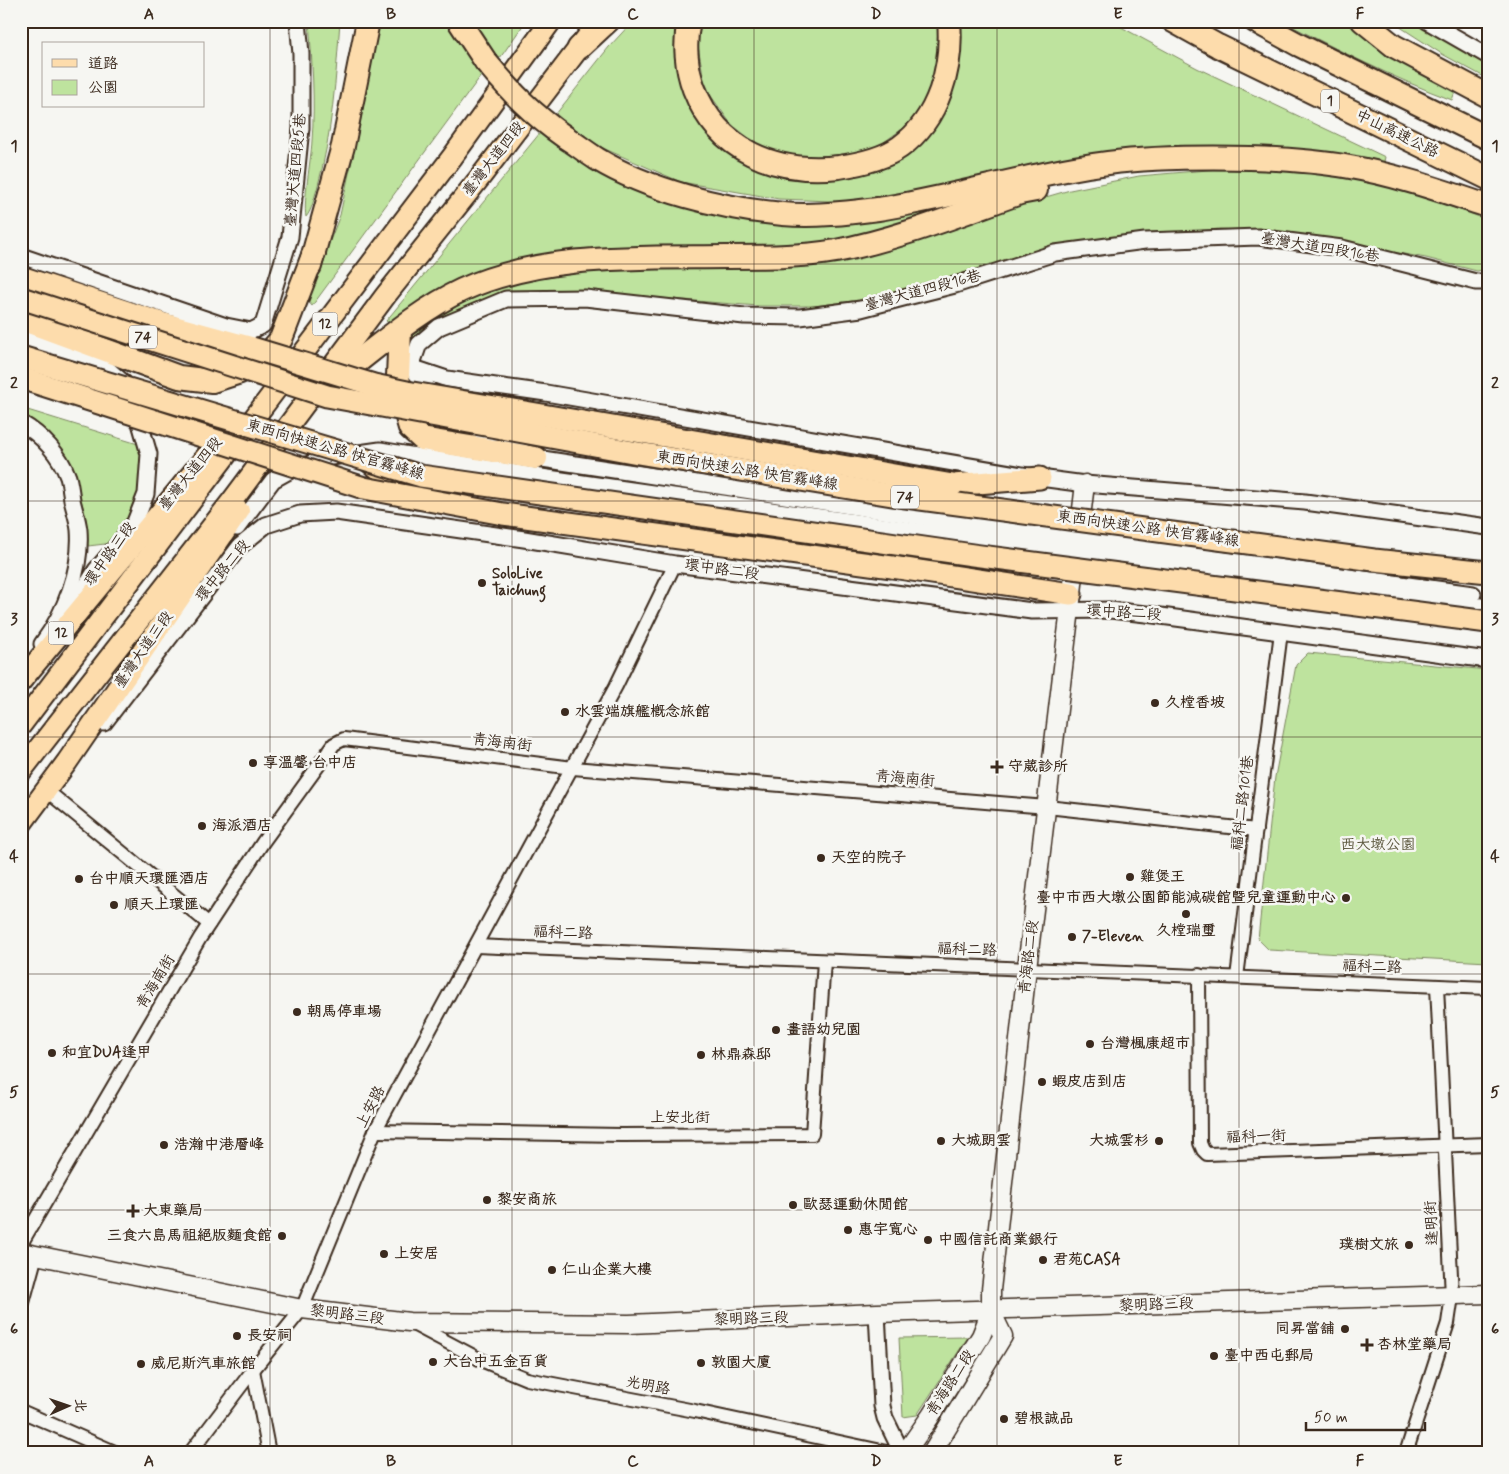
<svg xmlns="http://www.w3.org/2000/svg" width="1509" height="1474" font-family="Mynerve,'LXGW WenKai TC',sans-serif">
	<rect width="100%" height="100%" fill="#f6f6f2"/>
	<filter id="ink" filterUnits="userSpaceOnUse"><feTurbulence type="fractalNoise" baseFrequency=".02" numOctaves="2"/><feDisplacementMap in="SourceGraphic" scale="10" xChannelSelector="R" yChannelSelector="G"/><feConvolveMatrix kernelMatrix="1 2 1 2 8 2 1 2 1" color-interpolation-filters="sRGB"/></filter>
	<g filter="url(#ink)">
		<!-- green -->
		<g fill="#bee39e" stroke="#7c865e">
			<path d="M309,21H340C336,77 332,135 317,189C314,198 312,210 306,217C303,200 311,161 312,141C315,101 312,61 309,21Z"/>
			<polygon points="379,21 447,21 468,55 483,73 312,306 307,300 340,215 364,104"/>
			<polygon points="470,21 526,21 500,58 483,42"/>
			<polygon points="633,21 681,21 682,81 765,166 901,154 959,21 1110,21 1197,68 1385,157 1383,166 1268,149 1207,146 1133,152 856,202 779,199 681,182 605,149 576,132 556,114 609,47"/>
			<polygon points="700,21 941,21 934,85 917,115 905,127 877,147 845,158 793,158 758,145 731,124 711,96 704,80 698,46"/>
			<path d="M1282,21H1344L1377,47L1426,76L1456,89L1452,100C1393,78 1338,50 1282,21Z"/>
			<polygon points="1391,21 1421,21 1488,62 1488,79 1442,54"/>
			<polygon points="540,133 574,155 708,210 978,202 853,242 591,255 392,325 386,321"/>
			<polygon points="1291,168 1355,178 1399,188 1488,220 1488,269 1477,271 1426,258 1282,232 1220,229 1154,234 1070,242 913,288 859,300 815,306 758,306 598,293 517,293 411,349 407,335 455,303 511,282 588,267 745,264 1008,208 1070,190 1139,176 1208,170"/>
			<polygon points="21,408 138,444 142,455 139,499 118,539 105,544 88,546 86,519 77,483 21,416"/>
			<polygon points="1308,653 1488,670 1488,962 1269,950 1258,939 1275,777 1296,665"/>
			<polygon points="968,1337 917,1415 903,1417 899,1338"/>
		</g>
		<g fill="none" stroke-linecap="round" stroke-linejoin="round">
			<!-- minor casing -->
			<g stroke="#3b2a1e" stroke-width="16">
				<g id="minor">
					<polyline points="46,790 209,924"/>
					<polyline points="476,946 1488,988"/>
					<polyline points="1199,975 1200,1143 1203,1150 1207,1154 1488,1144"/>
					<polyline points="1237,977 1281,632"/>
					<polyline points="375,1131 621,1135 812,1134 824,961"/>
					<polyline points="21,1244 200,938 263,842 334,744 344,739 573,768 1047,807 1256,830"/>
					<polyline points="21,1310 36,1255"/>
					<polyline points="411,1323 481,1360 527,1379 695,1411 891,1453"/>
					<polyline points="253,1370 269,1453"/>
					<polyline points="21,1411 117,1453"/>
					<polyline points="190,1453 253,1370 302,1309 375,1131 616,686 675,564"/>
					<polyline points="1406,1453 1448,1323 1452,1296 1437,986"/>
				</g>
			</g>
			<!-- tertiary casing -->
			<g stroke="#3b2a1e" stroke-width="19">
				<g id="tertiary">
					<polyline points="1427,21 1488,56"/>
					<polyline points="21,256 226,326 251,331 263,325 290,237 301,128 301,54 298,21"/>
					<polyline points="21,338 104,366 124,383 136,409 149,454 146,494 135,522 120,542 96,570 78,599"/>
					<polyline points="411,367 431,392 435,400"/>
					<polyline points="411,367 419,344 439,327 506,299 585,298 744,316 800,317 861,309 907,297 955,285 1055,253 1145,241 1258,237 1342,248 1476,282 1488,282"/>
					<polyline points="411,367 447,379 546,393 1040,478 1085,484 1305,502 1488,527"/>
					<path d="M21,423C42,435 60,455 68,477C70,484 71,492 72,500C74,509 78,520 79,530C82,569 65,613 42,644"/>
					<polyline points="477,429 536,458 987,527 1473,594"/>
					<polyline points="237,528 273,480 291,470 331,457 380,450 534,476 988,541 1488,607"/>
					<polyline points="104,723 240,546 266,525 300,514 336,512 524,539 675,564 1032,611 1110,610 1146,614 1488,660"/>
					<polyline points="877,1313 882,1406 885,1418 902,1453"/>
				</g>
			</g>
			<!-- secondary casing -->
			<g stroke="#3b2a1e" stroke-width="21">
				<g id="secondary">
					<polyline points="21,1252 302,1309 409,1322 629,1324 877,1313 1488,1294"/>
					<polyline points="905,1453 930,1417 974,1347 981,1336 991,1311 991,1290 1027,968 1085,484"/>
					<polyline points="932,1453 1003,1336 991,1311"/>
				</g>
			</g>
			<!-- primary casing -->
			<g stroke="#3b2a1e" stroke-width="24">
				<g id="primary">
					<polyline points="21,681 224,435"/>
					<polyline points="21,725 453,156 551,21"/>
					<polyline points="21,771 232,501 386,295 482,175 588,36"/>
					<polyline points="21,824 67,762 239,511"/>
				</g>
			</g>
			<!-- trunk casing -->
			<g stroke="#3b2a1e" stroke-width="25">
				<g id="trunk">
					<polyline points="21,277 164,324 252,348"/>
					<polyline points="369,461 417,498"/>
					<polyline points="953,485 1040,478"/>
					<polyline points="892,567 1071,594"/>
				</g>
			</g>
			<!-- motorway casing -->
			<g stroke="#3b2a1e" stroke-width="26">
				<g id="motorway">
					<polyline points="459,21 486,62"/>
					<path d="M689,21C684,43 686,68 694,89C718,151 775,174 839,167C859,164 883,159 900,147C939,119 953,67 949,21"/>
					<polyline points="1173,21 1218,46 1488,178"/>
					<polyline points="1255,21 1299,45 1488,138"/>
					<polyline points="1363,21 1394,46 1488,96"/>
					<polyline points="579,48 608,21"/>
					<path d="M565,137C576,144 586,152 597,159C648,190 723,209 783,214C814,217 848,213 878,209C955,197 1030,173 1108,163C1155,157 1203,157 1250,158C1284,159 1317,161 1350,167C1397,175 1442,191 1488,206"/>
					<polyline points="310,266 343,146 368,21"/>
					<polyline points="21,319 179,377 212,381 240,372 267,355 281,339 314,253"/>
					<polyline points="400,330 398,376 401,397 410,428 422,439 536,458"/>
					<path d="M338,377C376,348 419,310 462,290C544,253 639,258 727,257C763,257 800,257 836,251C899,239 960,214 1020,193L1036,190"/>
				</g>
			</g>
			<!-- minor -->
			<use href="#minor" stroke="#f6f6f2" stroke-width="12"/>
			<!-- tertiary -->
			<use href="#tertiary" stroke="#f6f6f2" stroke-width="15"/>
			<!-- secondary -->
			<use href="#secondary" stroke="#f6f6f2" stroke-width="18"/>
			<!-- primary -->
			<use href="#primary" stroke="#fddcac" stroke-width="20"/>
			<!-- trunk -->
			<use href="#trunk" stroke="#fddcac" stroke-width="21"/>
			<!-- motorway -->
			<use href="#motorway" stroke="#fddcac" stroke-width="22"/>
			<!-- trunk-bridge casing -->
			<g stroke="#3b2a1e" stroke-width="25" stroke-linecap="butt">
				<g id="trunk-bridge">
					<polyline points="21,298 327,396 638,453 898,496 1374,560 1488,572"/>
					<polyline points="252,348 374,385 407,392 953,485"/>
					<polyline points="21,357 421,476 973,555 1488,622"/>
					<polyline points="21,378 364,488 503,514 892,567"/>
				</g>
			</g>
			<!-- motorway-bridge casing -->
			<g stroke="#3b2a1e" stroke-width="26" stroke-linecap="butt">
				<path id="motorway-bridge" d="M486,62C511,92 532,114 565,137"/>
			</g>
			<!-- trunk-bridge -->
			<use href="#trunk-bridge" stroke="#fddcac" stroke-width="21"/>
			<!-- motorway-bridge -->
			<use href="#motorway-bridge" stroke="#fddcac" stroke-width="22"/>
		</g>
	</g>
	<!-- grid -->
	<path fill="none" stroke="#3b2a1e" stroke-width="1" stroke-opacity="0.55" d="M270,21V1453M512,21V1453M754,21V1453M997,21V1453M1239,21V1453M21,264H1488M21,501H1488M21,737H1488M21,974H1488M21,1210H1488"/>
	<!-- markers -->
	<g fill="#3b2a1e" stroke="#f6f6f2" stroke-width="2">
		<circle cx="482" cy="583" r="5"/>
		<circle cx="1155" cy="703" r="5"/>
		<circle cx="565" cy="712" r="5"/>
		<circle cx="253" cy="763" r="5"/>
		<path d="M994.5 759.5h5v5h5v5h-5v5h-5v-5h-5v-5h5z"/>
		<circle cx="202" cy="826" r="5"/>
		<circle cx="821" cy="858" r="5"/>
		<circle cx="1130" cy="877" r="5"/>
		<circle cx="79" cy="879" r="5"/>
		<circle cx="1346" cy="898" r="5"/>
		<circle cx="114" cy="905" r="5"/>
		<circle cx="1186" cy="914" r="5"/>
		<circle cx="1072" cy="937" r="5"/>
		<circle cx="297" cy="1012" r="5"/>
		<circle cx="776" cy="1030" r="5"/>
		<circle cx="1090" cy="1044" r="5"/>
		<circle cx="52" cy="1053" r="5"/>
		<circle cx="701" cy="1055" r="5"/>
		<circle cx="1042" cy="1082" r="5"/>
		<circle cx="941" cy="1141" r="5"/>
		<circle cx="1159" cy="1141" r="5"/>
		<circle cx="164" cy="1145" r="5"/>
		<circle cx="487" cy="1200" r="5"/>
		<circle cx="793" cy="1205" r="5"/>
		<path d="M130.5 1203.5h5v5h5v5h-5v5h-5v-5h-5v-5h5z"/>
		<circle cx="848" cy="1230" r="5"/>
		<circle cx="282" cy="1236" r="5"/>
		<circle cx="928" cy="1240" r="5"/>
		<circle cx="1409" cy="1245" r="5"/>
		<circle cx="384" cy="1254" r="5"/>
		<circle cx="1043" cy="1260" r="5"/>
		<circle cx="552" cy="1270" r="5"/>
		<circle cx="1345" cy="1329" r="5"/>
		<circle cx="237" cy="1336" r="5"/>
		<path d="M1364.5 1337.5h5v5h5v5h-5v5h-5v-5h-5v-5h5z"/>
		<circle cx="1214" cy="1356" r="5"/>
		<circle cx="433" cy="1362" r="5"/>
		<circle cx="701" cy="1363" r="5"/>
		<circle cx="141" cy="1364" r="5"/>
		<circle cx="1004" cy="1419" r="5"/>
	</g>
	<g text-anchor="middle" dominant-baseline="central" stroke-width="5" stroke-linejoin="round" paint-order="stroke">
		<!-- shield labels -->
		<g fill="#f6f6f2" stroke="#73675e" stroke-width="1">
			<rect x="1321" y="89.5" width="18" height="23" rx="4"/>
			<rect x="312.5" y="312.5" width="25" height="23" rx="4"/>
			<rect x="129" y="325.5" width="28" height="23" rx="4"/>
			<rect x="891" y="485.5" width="28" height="23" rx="4"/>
			<rect x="48.5" y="621.5" width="25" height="23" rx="4"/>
		</g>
		<g font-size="14" font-weight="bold" fill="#3b2a1e">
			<text x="1330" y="101">1</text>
			<text x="325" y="324">12</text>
			<text x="143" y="337">74</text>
			<text x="905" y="497">74</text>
			<text x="61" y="633">12</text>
		</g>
		<!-- street labels -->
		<g font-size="15" fill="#3b2a1e" stroke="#f6f6f2">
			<text transform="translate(1397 134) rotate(26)">中山高速公路</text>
			<text transform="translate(494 159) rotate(-52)">臺灣大道四段</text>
			<text transform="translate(296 170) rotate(-85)">臺灣大道四段5巷</text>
			<text transform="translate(1320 248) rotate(9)">臺灣大道四段16巷</text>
			<text transform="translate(923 291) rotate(-15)">臺灣大道四段16巷</text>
			<text transform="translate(335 450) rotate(16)">東西向快速公路 快官霧峰線</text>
			<text transform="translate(747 471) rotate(9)">東西向快速公路 快官霧峰線</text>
			<text transform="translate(191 474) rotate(-51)">臺灣大道四段</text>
			<text transform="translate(1148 529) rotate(8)">東西向快速公路 快官霧峰線</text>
			<text transform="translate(110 554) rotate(-54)">環中路三段</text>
			<text transform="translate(722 570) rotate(8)">環中路二段</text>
			<text transform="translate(223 571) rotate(-50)">環中路二段</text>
			<text transform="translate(1124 613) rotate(4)">環中路二段</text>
			<text transform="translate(144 650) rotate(-55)">臺灣大道三段</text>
			<text transform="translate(502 743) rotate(7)">青海南街</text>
			<text transform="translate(905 779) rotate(5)">青海南街</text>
			<text transform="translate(1243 803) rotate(-83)">福科二路101巷</text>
			<text transform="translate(563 933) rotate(2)">福科二路</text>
			<text transform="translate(967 950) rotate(2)">福科二路</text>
			<text transform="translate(1029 957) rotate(-83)">青海路二段</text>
			<text transform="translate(1372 967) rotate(2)">福科二路</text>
			<text transform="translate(156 982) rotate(-59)">青海南街</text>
			<text transform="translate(371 1107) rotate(-63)">上安路</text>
			<text x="680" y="1118">上安北街</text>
			<text transform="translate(1256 1137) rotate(-2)">福科一街</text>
			<text transform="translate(1432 1223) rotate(-93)">逢明街</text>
			<text transform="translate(1156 1305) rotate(-2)">黎明路三段</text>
			<text transform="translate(347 1315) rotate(7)">黎明路三段</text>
			<text transform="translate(751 1319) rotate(-2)">黎明路三段</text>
			<text transform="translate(951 1383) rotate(-57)">青海路二段</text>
			<text transform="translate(648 1386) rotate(11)">光明路</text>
		</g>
		<!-- poi labels -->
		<g font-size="15" font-weight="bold" fill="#3b2a1e" stroke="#f6f6f2" text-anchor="start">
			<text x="492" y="574">SoloLive<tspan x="492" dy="17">Taichung</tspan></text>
			<text x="1165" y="703">久樘香坡</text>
			<text x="575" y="712">水雲端旗艦概念旅館</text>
			<text x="263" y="763">享溫馨 台中店</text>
			<text x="1008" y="767">守葳診所</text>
			<text x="212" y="826">海派酒店</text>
			<text x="831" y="858">天空的院子</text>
			<text x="1140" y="877">雞煲王</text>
			<text x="89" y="879">台中順天環匯酒店</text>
			<text x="1336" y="898" text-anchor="end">臺中市西大墩公園節能減碳館暨兒童運動中心</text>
			<text x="124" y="905">順天上環匯</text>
			<text x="1186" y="931" text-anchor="middle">久樘瑞璽</text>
			<text x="1082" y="937">7-Eleven</text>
			<text x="307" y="1012">朝馬停車場</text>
			<text x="786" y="1030">畫語幼兒園</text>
			<text x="1100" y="1044">台灣楓康超市</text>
			<text x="62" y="1053">和宜DUA逢甲</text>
			<text x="711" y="1055">林鼎森邸</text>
			<text x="1052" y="1082">蝦皮店到店</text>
			<text x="951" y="1141">大城朗雲</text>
			<text x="1149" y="1141" text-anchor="end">大城雲杉</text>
			<text x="174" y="1145">浩瀚中港層峰</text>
			<text x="497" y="1200">黎安商旅</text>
			<text x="803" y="1205">歐瑟運動休閒館</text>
			<text x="143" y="1211">大東藥局</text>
			<text x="858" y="1230">惠宇寬心</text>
			<text x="272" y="1236" text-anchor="end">三食六島馬祖絕版麵食館</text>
			<text x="938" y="1240">中國信託商業銀行</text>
			<text x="1399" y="1245" text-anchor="end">璞樹文旅</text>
			<text x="394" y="1254">上安居</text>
			<text x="1053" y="1260">君苑CASA</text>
			<text x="562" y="1270">仁山企業大樓</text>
			<text x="1335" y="1329" text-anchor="end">同昇當舖</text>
			<text x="247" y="1336">長安祠</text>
			<text x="1377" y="1345">杏林堂藥局</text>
			<text x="1224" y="1356">臺中西屯郵局</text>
			<text x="443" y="1362">大台中五金百貨</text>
			<text x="711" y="1363">敦園大廈</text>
			<text x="151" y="1364">威尼斯汽車旅館</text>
			<text x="1014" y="1419">碧根誠品</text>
		</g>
		<!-- park labels -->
		<g font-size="15" fill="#5c583e" stroke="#f6f6f2">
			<text x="1378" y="845">西大墩公園</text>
		</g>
	</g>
	<!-- margin -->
	<rect width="1509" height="1474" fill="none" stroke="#f6f6f2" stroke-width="55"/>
	<!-- legend -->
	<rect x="42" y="42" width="162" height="65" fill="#f6f6f2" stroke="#aba49d"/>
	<rect x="52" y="59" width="25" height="8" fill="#fddcac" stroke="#aba49d"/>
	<text x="88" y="68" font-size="15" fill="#3b2a1e">道路</text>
	<rect x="52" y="80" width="25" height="15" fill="#bee39e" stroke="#aba49d"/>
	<text x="88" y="92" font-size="15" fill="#3b2a1e">公園</text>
	<!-- north arrow -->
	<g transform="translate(68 1406) rotate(88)" stroke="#f6f6f2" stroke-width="4" paint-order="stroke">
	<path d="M0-4L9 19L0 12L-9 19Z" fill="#3b2a1e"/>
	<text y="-8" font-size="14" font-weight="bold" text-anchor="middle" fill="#3b2a1e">北</text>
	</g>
	<!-- scale -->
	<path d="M1306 1422v8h119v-8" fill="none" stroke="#3b2a1e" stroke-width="2.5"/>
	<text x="1314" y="1422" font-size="15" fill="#3b2a1e" stroke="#f6f6f2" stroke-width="4" paint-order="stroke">50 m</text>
	<rect x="28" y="28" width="1454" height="1418" fill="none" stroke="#3b2a1e" stroke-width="2"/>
	<g font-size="16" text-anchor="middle" font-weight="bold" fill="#3b2a1e">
		<text x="149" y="19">A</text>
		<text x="391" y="19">B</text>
		<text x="633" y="19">C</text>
		<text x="876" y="19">D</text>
		<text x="1118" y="19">E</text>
		<text x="1360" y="19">F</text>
		<text x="14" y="151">1</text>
		<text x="1495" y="151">1</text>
		<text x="14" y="388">2</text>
		<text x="1495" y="388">2</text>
		<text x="14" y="624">3</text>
		<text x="1495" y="624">3</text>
		<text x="14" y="861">4</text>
		<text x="1495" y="861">4</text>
		<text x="14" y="1097">5</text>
		<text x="1495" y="1097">5</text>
		<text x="14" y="1334">6</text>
		<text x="1495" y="1334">6</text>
		<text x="149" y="1466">A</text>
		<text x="391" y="1466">B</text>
		<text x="633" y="1466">C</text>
		<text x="876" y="1466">D</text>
		<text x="1118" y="1466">E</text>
		<text x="1360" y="1466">F</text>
	</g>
</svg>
